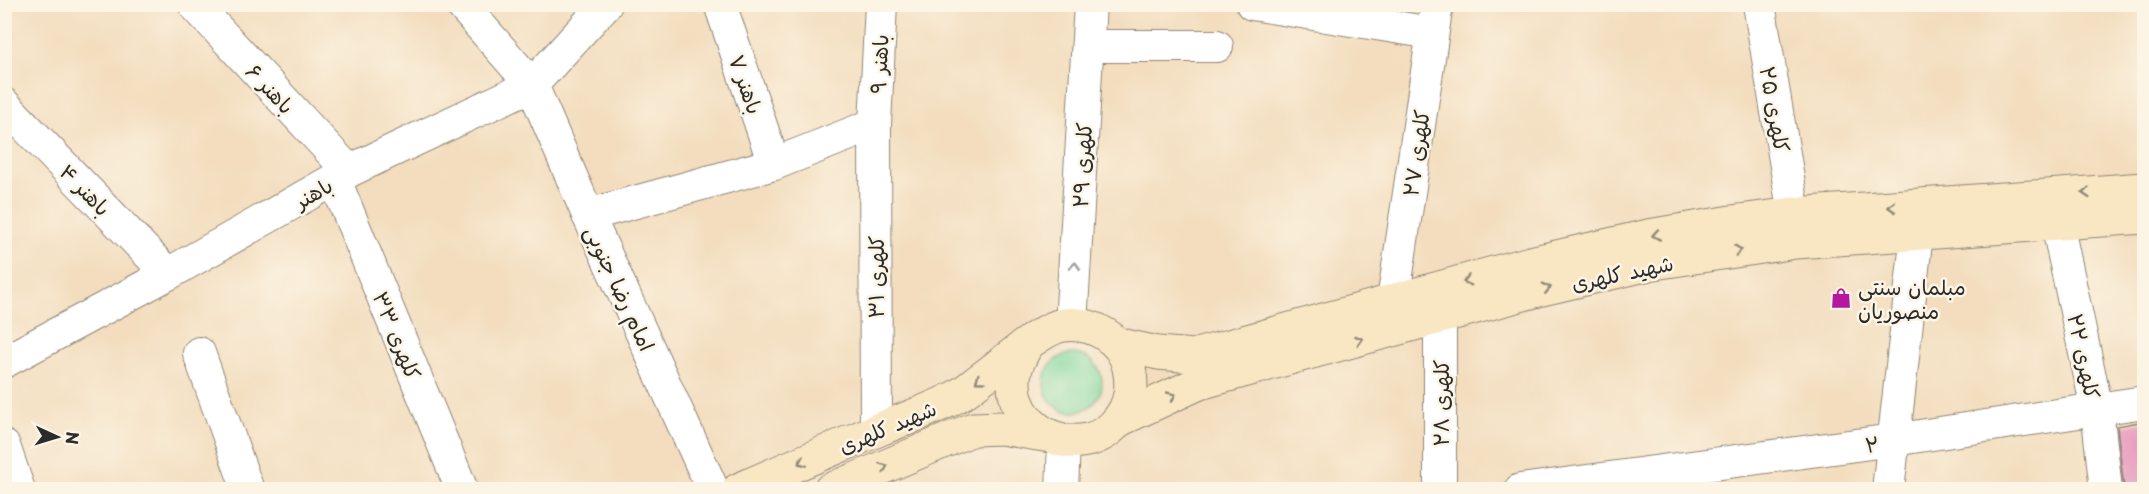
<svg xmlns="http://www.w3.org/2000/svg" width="2149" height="494" font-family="'Playpen Sans','Playpen Sans Arabic',sans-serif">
	<rect width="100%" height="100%" fill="#fcf5e5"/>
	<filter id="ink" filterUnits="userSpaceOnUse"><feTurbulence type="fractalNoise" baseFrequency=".0167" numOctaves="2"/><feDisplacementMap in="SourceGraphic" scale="12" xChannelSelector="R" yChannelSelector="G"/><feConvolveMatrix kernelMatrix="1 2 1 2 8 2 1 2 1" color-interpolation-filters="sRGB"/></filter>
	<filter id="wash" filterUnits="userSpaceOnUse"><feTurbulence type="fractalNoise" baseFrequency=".008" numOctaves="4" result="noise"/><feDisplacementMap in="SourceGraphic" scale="24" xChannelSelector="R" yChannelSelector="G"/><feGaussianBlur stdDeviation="1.35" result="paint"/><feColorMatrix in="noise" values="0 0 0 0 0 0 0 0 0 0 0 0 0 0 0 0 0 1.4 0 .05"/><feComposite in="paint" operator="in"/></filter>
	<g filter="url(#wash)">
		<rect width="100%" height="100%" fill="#f3ddbe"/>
		<!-- green -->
		<circle fill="#7bd69c" stroke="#538064" stroke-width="1.5" cx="1073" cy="383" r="29"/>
		<g id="blocks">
			<!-- building -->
			<polygon fill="#e799bc" points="2145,421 2145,489 2124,489 2117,426"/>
		</g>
	</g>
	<g filter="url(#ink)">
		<use href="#blocks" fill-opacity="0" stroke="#8f8474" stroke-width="1.5"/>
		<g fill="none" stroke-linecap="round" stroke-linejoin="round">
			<!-- minor casing -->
			<g stroke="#8f8474" stroke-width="34">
				<g id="minor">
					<polyline points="194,4 349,171"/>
					<polyline points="461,4 532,85 588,215 713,490"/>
					<polyline points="720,4 774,164"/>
					<polyline points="1252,4 1432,33"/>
					<polyline points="1759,4 1794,214"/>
					<polyline points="1088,46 1217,46"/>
					<polyline points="4,104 168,274"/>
					<polyline points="335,180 462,490"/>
					<polyline points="588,215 774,164 875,124"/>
					<polyline points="2057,223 2097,409 2106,490"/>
					<polyline points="1393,301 1437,4"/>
					<polyline points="1071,325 1090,4"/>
					<polyline points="199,353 248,490"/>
					<polyline points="4,362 168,274 349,171 532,85 606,4"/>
					<polyline points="876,431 875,124 881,4"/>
					<polyline points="4,446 19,490"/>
					<polyline points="1062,490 1064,442"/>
					<polyline points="1440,490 1440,317"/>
					<polyline points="1520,490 1893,440 2144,402"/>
					<polyline points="1888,490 1917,233"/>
				</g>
			</g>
			<!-- secondary casing -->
			<g stroke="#8f8474" stroke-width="35">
				<g id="secondary">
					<polyline points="1117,344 1158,353 1193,356 1530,263 1648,236 1731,222 1794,214 2144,189"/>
					<polyline points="1119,420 1199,383 1538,290 1654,263 1796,242 2144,217"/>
					<path d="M738,490C785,469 833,449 880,429C906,418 935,409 959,395C968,390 976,382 985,376C1003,363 1043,327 1064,325C1092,322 1123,338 1129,368C1133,386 1131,404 1119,419C1087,463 1015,437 1014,384C1013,370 1020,358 1026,346"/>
					<polyline points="830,490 973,429 1001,428 1044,435"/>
				</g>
			</g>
			<!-- minor -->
			<use href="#minor" stroke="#fff" stroke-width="32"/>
			<!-- secondary -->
			<use href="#secondary" stroke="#f9e7c3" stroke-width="33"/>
		</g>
		<!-- one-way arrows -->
		<defs><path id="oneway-chevron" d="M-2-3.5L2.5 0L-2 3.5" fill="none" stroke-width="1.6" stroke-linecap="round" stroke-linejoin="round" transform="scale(1.5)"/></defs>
		<g stroke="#928977">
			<use href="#oneway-chevron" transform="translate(2086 193) rotate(176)"/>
			<use href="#oneway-chevron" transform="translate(1892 207) rotate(176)"/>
			<use href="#oneway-chevron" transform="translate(1656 235) rotate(170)"/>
			<use href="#oneway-chevron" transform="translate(1738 250) rotate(-8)"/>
			<use href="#oneway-chevron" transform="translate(1467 281) rotate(165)"/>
			<use href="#oneway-chevron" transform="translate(1547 288) rotate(-13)"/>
			<use href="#oneway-chevron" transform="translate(1359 340) rotate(-15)"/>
			<use href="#oneway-chevron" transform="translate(979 380) rotate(144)"/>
			<use href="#oneway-chevron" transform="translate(1172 396) rotate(-25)"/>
			<use href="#oneway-chevron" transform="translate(802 462) rotate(157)"/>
			<use href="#oneway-chevron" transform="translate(884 467) rotate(-23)"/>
		</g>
		<use stroke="#a0a0a0" href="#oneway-chevron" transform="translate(1075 266) rotate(-87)"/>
	</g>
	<!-- icons -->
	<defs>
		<g id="shop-bare" transform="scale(1.62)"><path d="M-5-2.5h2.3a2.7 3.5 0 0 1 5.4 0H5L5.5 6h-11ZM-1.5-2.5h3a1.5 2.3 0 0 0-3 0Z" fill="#b5179e" stroke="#fcf5e5" stroke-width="2.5" paint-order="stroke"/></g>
	</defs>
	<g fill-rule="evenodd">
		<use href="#shop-bare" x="1841" y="298"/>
	</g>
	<g text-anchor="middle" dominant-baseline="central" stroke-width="5" stroke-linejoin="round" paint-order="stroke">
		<!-- street labels -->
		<g font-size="21" fill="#2b2b2b" stroke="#fcf5e5">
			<text transform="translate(878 64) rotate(-87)">باهنر ۹</text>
			<text transform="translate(747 84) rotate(71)">باهنر ۷</text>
			<text transform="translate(271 88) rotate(47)">باهنر ۶</text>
			<text transform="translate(1776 109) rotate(80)">کلهری ۲۵</text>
			<text transform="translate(1415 153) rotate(-82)">کلهری ۲۷</text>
			<text transform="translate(1081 165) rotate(-87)">کلهری ۲۹</text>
			<text transform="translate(86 189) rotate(46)">باهنر ۴</text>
			<text transform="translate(313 192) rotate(-30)">باهنر</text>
			<text transform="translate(1622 272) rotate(-12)">شهید کلهری</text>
			<text transform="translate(875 277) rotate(-90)">کلهری ۳۱</text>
			<text transform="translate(621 288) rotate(65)">امام رضا جنوبی</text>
			<text transform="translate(398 335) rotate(68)">کلهری ۳۳</text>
			<text transform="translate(2085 356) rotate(78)">کلهری ۲۲</text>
			<text transform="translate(1440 403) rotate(-90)">کلهری ۲۸</text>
			<text transform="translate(887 426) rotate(-23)">شهید کلهری</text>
			<text transform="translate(1872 443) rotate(-8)">۲</text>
		</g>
		<!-- poi labels -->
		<g font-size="21" fill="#2b2b2b" stroke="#fcf5e5" text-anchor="start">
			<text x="1858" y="286">مبلمان سنتی<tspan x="1858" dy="24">منصوریان</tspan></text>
		</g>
	</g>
	<!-- margin -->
	<rect width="2149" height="494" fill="none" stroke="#fcf5e5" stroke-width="24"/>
	<!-- north arrow -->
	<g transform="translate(57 437) rotate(94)" stroke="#fcf5e5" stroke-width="4.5" paint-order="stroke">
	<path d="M0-4.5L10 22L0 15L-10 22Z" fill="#2b2b2b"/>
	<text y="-9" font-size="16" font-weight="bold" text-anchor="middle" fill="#2b2b2b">N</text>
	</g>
</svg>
